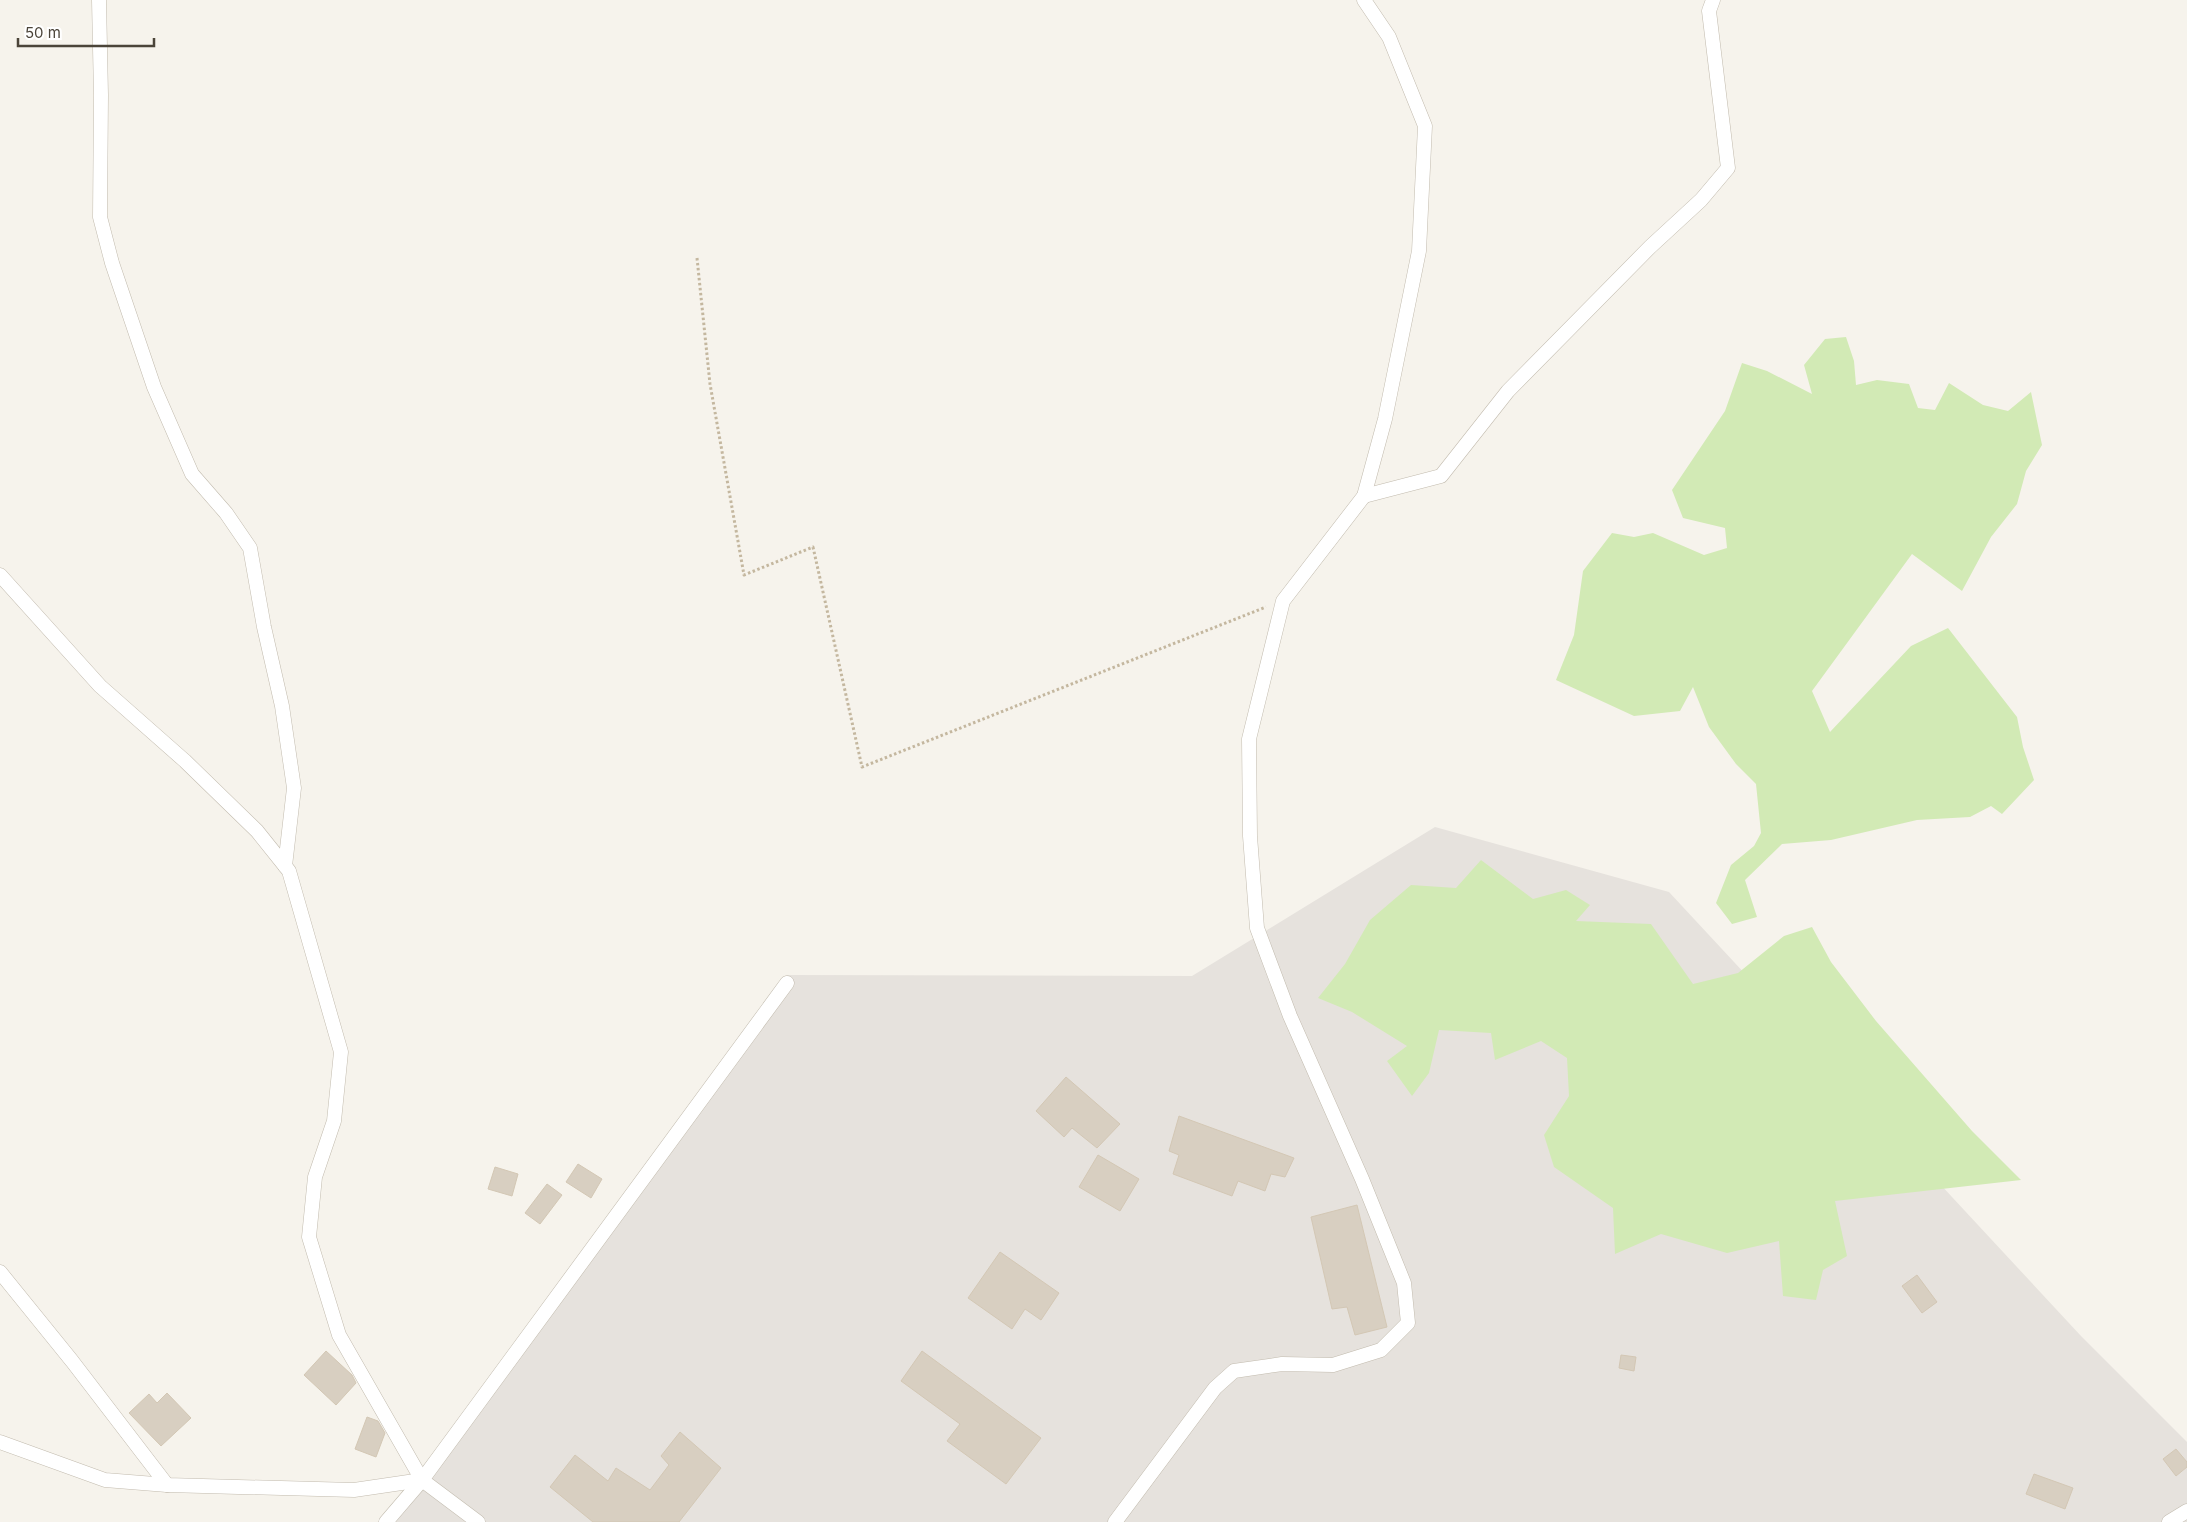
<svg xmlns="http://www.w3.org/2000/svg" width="2187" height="1522" font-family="Inter,sans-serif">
	<rect width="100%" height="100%" fill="#f6f3ec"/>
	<!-- industrial -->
	<polygon fill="#e6e2dd" points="1435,827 1669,892 2081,1336 2187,1442 2187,1522 378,1522 433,1453 787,975 1192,976"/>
	<!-- green -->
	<g fill="#d2eab5">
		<polygon points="1846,337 1854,361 1856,385 1877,380 1909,384 1918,408 1935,410 1949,383 1983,405 2008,411 2031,392 2042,445 2026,471 2017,504 1991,537 1962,591 1912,554 1812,691 1830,732 1911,646 1948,628 2017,717 2023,747 2034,780 2002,814 1991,806 1970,817 1917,820 1831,840 1782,844 1745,880 1757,917 1732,924 1716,903 1731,865 1754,846 1761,833 1756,784 1736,764 1709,727 1693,687 1680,711 1634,716 1556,680 1574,635 1583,571 1612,533 1634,537 1653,533 1704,555 1727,548 1725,528 1683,518 1672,490 1725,411 1742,363 1767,371 1812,394 1804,365 1825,339"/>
		<polygon points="1481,860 1533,899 1566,890 1590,905 1576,921 1651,924 1693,984 1738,973 1784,936 1812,927 1831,962 1876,1021 1972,1131 2021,1180 1835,1201 1847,1256 1823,1270 1816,1300 1783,1296 1779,1241 1727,1253 1661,1234 1615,1254 1613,1208 1554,1167 1544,1135 1569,1096 1567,1058 1541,1041 1495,1060 1491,1033 1439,1030 1429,1073 1412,1096 1387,1061 1407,1046 1352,1012 1318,998 1345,964 1370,920 1411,885 1456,888"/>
	</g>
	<!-- building -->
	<g fill="#d8cfc1" stroke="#d3c7b4">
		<polygon points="1066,1077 1120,1124 1097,1148 1072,1128 1064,1137 1036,1111"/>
		<polygon points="1179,1116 1294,1158 1285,1177 1271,1174 1265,1191 1238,1181 1232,1196 1173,1174 1179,1155 1169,1151"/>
		<polygon points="1098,1155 1139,1179 1120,1211 1079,1187"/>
		<polygon points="578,1164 602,1179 591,1198 566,1182"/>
		<polygon points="495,1167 518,1174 512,1196 488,1189"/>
		<polygon points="547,1184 562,1195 540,1224 525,1213"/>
		<polygon points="1357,1205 1387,1327 1355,1335 1347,1307 1332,1309 1311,1217"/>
		<polygon points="1000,1252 1059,1293 1041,1320 1025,1309 1012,1329 968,1298"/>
		<polygon points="1917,1275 1937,1302 1922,1313 1902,1286"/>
		<polygon points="326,1351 352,1375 356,1383 336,1405 304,1375"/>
		<polygon points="922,1351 1041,1438 1006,1484 947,1441 960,1424 901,1381"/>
		<polygon points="1621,1355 1636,1357 1634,1371 1619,1368"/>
		<polygon points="167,1393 191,1418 161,1446 129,1413 149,1394 157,1403"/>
		<polygon points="367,1417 378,1421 385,1433 376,1457 355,1449"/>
		<polygon points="680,1432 721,1468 679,1522 593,1522 550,1487 575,1455 608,1481 616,1468 650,1490 669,1465 661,1456"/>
		<polygon points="2176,1449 2187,1462 2187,1467 2176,1476 2163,1459"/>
		<polygon points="2034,1474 2073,1488 2065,1509 2026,1494"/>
	</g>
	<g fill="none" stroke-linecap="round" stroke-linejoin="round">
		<!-- street casing -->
		<g stroke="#c2bbae" stroke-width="15">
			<g id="street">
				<polyline points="99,0 101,95 100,217 112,263 154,387 192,474 226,513 250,548 264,627 282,706 294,788 285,866"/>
				<polyline points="1364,496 1441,476 1508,391 1650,247 1701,200 1728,168 1709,11 1713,0"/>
				<polyline points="0,575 100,686 185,761 257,831 289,871 341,1052 334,1121 315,1177 309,1237 339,1335 422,1480"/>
				<polyline points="0,1272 72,1361 167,1485"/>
				<polyline points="0,1442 105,1480 167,1485 354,1490 422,1480 478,1522"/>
				<polyline points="386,1522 422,1480 787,983"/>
				<polyline points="1115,1522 1215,1388 1234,1371 1282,1364 1333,1365 1381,1350 1408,1323 1404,1283 1362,1179 1290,1016 1257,928 1250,836 1249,739 1283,601 1364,496 1385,419 1419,251 1425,126 1389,37 1364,0"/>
				<polyline points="2169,1522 2187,1511"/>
			</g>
		</g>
		<!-- path -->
		<polyline stroke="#c4b79f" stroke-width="3" stroke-dasharray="2.5 2.5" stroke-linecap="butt" points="697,258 710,384 744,575 813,547 862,767 1266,607"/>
		<!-- street -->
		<use href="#street" stroke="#fff" stroke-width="14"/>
	</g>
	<!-- scale -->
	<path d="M18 38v8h136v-8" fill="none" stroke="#4b4439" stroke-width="2.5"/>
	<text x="25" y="38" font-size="15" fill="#4b4439" stroke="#ffffff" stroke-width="4" paint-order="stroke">50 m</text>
</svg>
